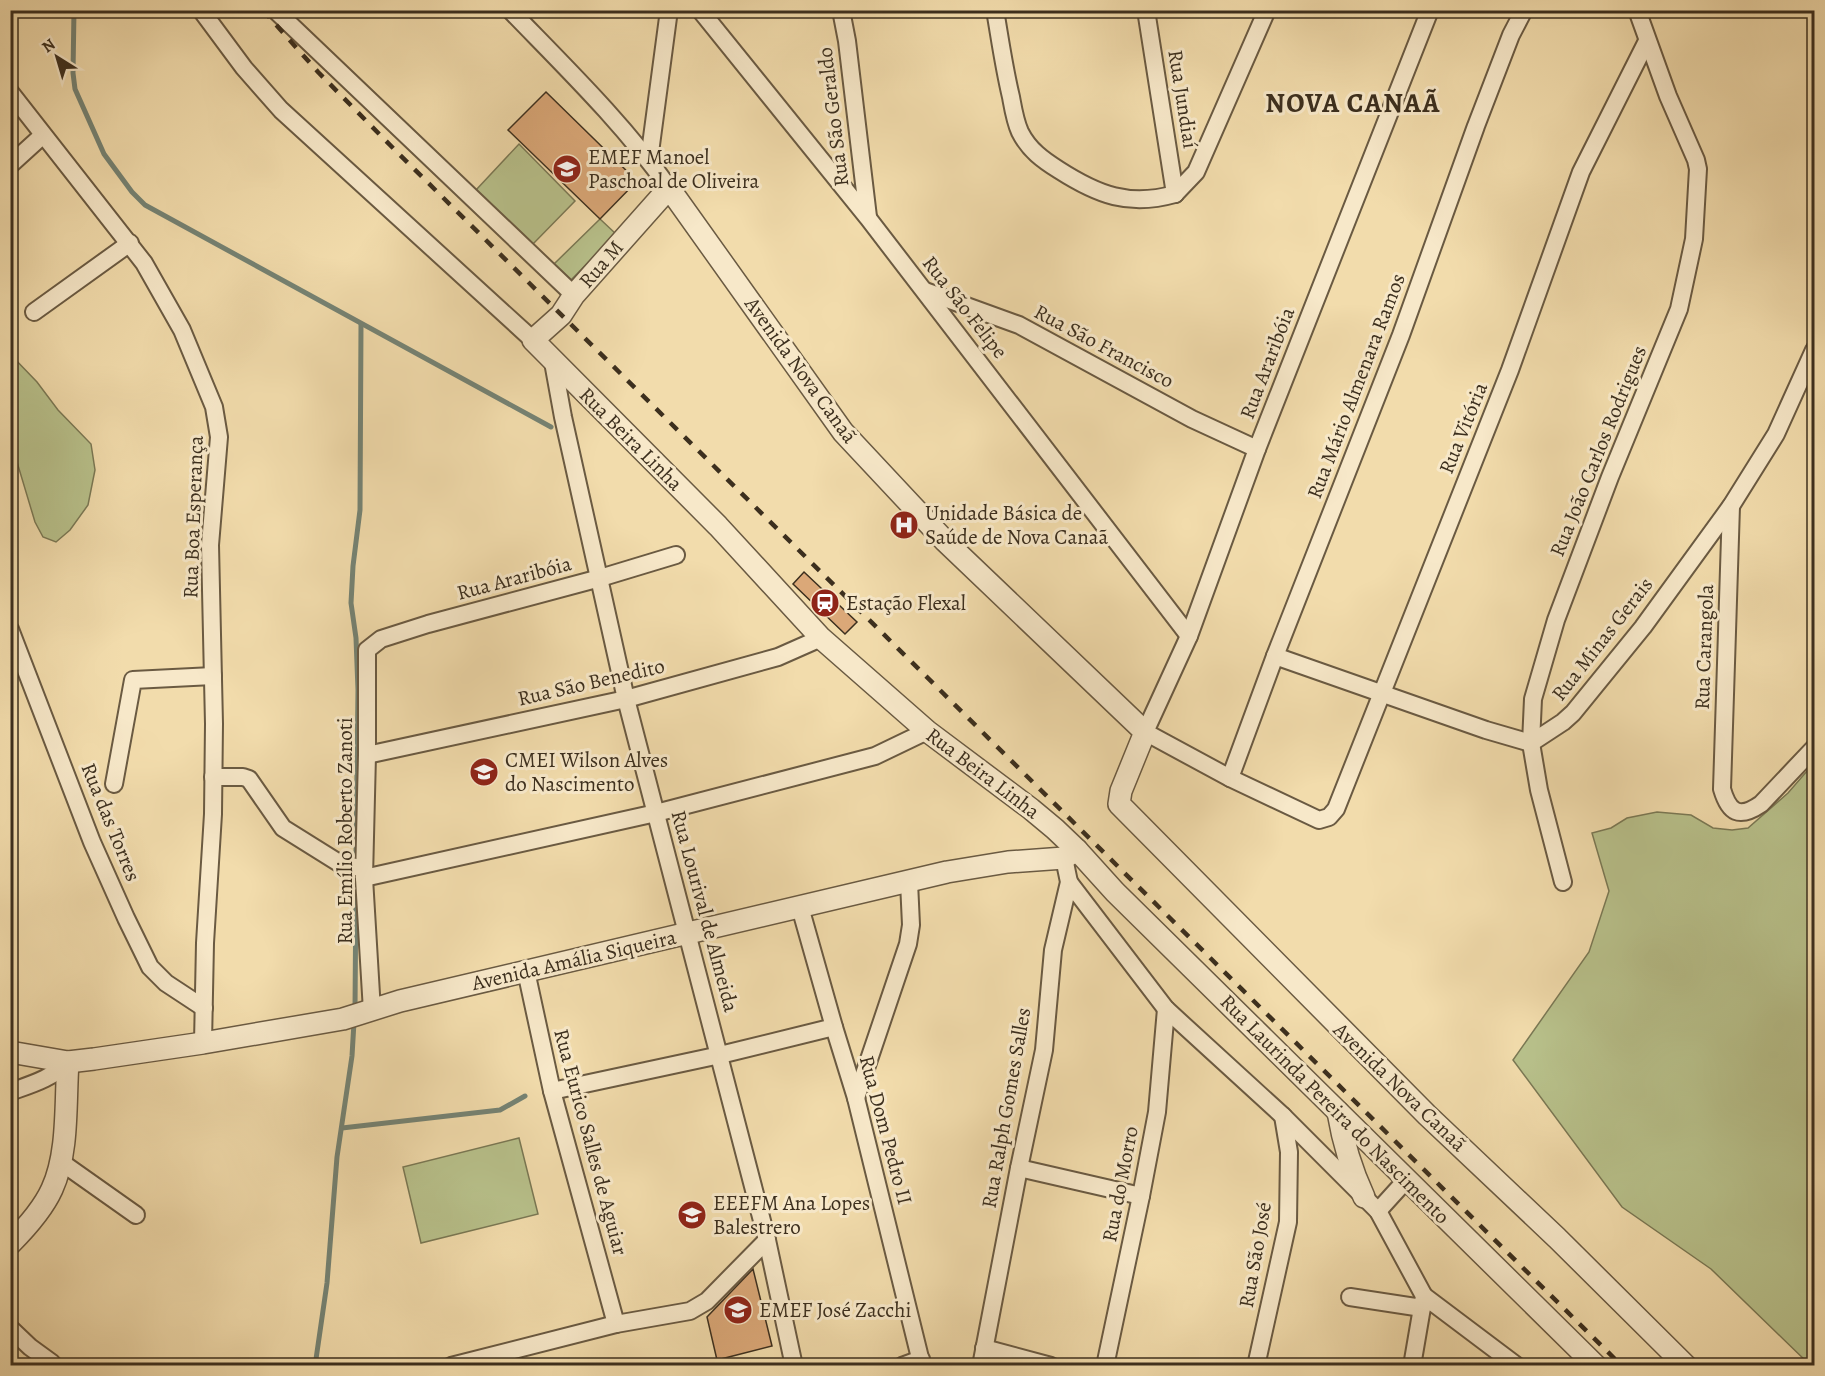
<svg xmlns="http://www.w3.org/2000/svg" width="1825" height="1376" font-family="Alegreya,serif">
	<rect width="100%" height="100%" fill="#f2dcac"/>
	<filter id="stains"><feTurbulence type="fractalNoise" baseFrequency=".00333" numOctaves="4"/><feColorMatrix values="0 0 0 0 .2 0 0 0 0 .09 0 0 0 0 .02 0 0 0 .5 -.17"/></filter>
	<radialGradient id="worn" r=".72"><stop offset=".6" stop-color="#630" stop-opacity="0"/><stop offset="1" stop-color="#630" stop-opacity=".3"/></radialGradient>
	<!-- green -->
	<g fill="#b8c18b" stroke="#7a7854" stroke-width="1.5">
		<polygon points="519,144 575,201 533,244 476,190"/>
		<polygon points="600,219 616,234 571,280 554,264"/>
		<polygon points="11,355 37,382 58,410 91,444 95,470 88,505 70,530 56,542 43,537 35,522 11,442"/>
		<polygon points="1814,763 1814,1365 1811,1366 1711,1269 1622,1207 1513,1060 1589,952 1609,891 1592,833 1611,828 1627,818 1657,812 1691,815 1713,828 1732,830 1748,828 1788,793"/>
		<polygon points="519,1138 538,1214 421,1243 403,1167"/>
	</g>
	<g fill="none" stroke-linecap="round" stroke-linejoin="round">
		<!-- stream -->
		<g stroke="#758374" stroke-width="5">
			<polyline points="74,10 73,73 75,89 104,154 132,192 145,205 551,427"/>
			<polyline points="356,855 358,690 356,638 351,603 353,566 360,510 361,324"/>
			<polyline points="355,1009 356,878"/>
			<polyline points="342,1128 500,1110 525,1096"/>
			<polyline points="315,1366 327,1283 337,1157 352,1056 354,1022"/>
		</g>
	</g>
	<!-- building -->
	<g fill="#dba878" stroke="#3c2f1e" stroke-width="1.5">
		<polygon points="546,92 637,181 600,219 508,130"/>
		<polygon points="804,572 857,622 845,634 793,584"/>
		<polygon points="753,1269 772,1346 717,1360 707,1317"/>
	</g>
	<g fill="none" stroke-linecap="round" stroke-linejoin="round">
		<!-- minor casing -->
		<g stroke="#6a5a42" stroke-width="20">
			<g id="minor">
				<polyline points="201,10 244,68 281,110 533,340"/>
				<polyline points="275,10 574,295"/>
				<path d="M510,10C565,67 623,123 669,188"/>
				<polyline points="700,10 868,218 1189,636"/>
				<polyline points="841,10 847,41 868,217"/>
				<path d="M995,10C1000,39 1004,68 1011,97C1013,108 1015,121 1020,132C1029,150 1043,160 1059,170C1098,195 1129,207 1175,194"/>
				<polyline points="1146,10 1175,194"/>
				<polyline points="1430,10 1257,449 1189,636 1145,732 1230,778 1319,820 1329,817 1336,809 1510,370 1581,172 1647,41"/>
				<polyline points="10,92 144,263 182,330 214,407 219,437 210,545 214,724 213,814 205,943 203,1043"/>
				<polyline points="649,160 669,10"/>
				<polyline points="10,165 43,135"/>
				<polyline points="1175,194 1196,172 1267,10"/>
				<polyline points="925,291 1019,325 1192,419 1257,449"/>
				<polyline points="34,312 130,243"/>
				<polyline points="553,362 563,417 626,699 767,1240 794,1366"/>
				<path d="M1731,506L1722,789C1729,813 1739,819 1761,804L1814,748"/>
				<polyline points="10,629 92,842 126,918 150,967 166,983 204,1008"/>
				<polyline points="1275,656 1486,730 1531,743 1563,722 1573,713 1643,627 1731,506 1776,434 1814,350"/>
				<polyline points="367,755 626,699 778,657 821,638"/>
				<polyline points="213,777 243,777 249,779 283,828 339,863 364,869"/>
				<polyline points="1230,778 1275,656 1401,335 1476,126 1511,35 1524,10"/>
				<polyline points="114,784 133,680 213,676"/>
				<polyline points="364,878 656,813 875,756 927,731"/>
				<polyline points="1069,882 1166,1009 1283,1116 1378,1211 1424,1296 1412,1366"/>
				<polyline points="1563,882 1539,790 1531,743 1533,699 1556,620 1610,477 1679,309 1694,239 1698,169 1696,160 1668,96 1637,10"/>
				<polyline points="800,907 834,1027 856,1098 922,1366"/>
				<polyline points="526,971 552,1091 616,1324"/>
				<polyline points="372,1011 364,878 367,755 367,650 381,639 428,624 600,578 676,555"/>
				<polyline points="552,1091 720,1055 834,1027"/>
				<path d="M10,1092C32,1084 51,1079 68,1062"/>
				<polyline points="856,1098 908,944 911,925 909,882"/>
				<polyline points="61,1162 136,1215"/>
				<polyline points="1019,1168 1141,1196"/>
				<polyline points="1378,1211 1407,1179"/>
				<polyline points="1424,1296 1517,1366"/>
				<polyline points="1350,1297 1422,1308"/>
				<polyline points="10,1328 30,1347 52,1363"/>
				<polyline points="984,1348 1051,1366"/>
				<polyline points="451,1366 616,1324 690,1311 707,1301 767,1240"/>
				<polyline points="902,1366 921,1359"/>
				<polyline points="981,1366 1019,1168 1044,1050 1053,950 1069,882 1064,858"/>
				<polyline points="1105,1366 1141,1196 1157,1112 1166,1009"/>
				<polyline points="1256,1366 1288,1222 1289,1152 1283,1116"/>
			</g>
		</g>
		<!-- tertiary casing -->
		<g stroke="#6a5a42" stroke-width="24">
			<g id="tertiary">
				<polyline points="10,1052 68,1062 94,1059 203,1043 343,1019 400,1001 947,872 1008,862 1064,858 1077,850"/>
				<path d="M1338,1112C1343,1142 1351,1169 1364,1197"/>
				<path d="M10,1244C26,1228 43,1209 52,1189C69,1152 65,1102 68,1062"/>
				<polyline points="1596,1366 1115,892 1077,850 1055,829 1031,809 927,731 821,638 718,526 533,340 561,315 574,295 669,188 843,432 945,541 1145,732 1121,791 1119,804 1427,1115 1557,1238 1686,1366"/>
			</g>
		</g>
		<!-- minor -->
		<use href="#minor" stroke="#f7e8c9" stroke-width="16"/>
		<!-- tertiary -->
		<use href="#tertiary" stroke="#f7e8c9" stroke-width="21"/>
		<!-- rail -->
		<polyline stroke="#3c2f1e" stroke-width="4.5" stroke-dasharray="10 10" stroke-linecap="butt" points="263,10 318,72 393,148 1622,1366"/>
	</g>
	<!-- icons -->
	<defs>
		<g id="school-disc" transform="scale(1.5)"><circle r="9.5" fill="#8f2418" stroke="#f7e8c9"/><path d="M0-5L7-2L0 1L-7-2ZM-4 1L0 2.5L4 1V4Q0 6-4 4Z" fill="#fff"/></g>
		<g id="hospital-disc" transform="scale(1.5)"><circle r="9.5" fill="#8f2418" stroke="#f7e8c9"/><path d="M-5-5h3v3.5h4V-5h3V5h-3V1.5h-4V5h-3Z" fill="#fff"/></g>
		<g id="station-disc" transform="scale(1.5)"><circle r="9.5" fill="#8f2418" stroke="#f7e8c9"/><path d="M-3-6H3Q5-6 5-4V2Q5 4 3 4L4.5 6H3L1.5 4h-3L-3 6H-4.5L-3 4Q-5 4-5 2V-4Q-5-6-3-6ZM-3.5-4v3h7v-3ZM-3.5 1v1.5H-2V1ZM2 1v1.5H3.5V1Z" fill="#fff"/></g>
	</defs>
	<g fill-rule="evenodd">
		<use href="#school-disc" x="567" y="169"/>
		<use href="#hospital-disc" x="904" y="525"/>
		<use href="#station-disc" x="825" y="603"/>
		<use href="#school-disc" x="484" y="772"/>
		<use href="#school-disc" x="692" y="1215"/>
		<use href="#school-disc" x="738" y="1310"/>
	</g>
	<g text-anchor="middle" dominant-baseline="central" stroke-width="6" stroke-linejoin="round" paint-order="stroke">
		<!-- street labels -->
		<g font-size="21" fill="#3c2f1e" stroke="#f7e8c9">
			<text transform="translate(1183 99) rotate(81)">Rua Jundiaí</text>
			<text transform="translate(833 117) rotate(-97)">Rua São Geraldo</text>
			<text transform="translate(601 264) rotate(-49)">Rua M</text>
			<text transform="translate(965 307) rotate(52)">Rua São Felipe</text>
			<text transform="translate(1104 346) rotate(28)">Rua São Francisco</text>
			<text transform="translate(1267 363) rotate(-69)">Rua Araribóia</text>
			<text transform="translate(801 370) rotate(54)">Avenida Nova Canaã</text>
			<text transform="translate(1356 386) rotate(-69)">Rua Mário Almenara Ramos</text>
			<text transform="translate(1463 428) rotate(-68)">Rua Vitória</text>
			<text transform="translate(631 439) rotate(45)">Rua Beira Linha</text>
			<text transform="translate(1598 451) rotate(-68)">Rua João Carlos Rodrigues</text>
			<text transform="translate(193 517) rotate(-88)">Rua Boa Esperança</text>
			<text transform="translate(514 578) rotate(-15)">Rua Araribóia</text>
			<text transform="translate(1602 639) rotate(-52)">Rua Minas Gerais</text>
			<text transform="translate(1704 647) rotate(-88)">Rua Carangola</text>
			<text transform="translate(591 682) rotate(-13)">Rua São Benedito</text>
			<text transform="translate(983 773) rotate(37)">Rua Beira Linha</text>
			<text transform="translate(111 822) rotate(68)">Rua das Torres</text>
			<text transform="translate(345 831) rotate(-90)">Rua Emílio Roberto Zanoti</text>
			<text transform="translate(705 911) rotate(75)">Rua Lourival de Almeida</text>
			<text transform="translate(574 960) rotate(-13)">Avenida Amália Siqueira</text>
			<text transform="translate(1400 1087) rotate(44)">Avenida Nova Canaã</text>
			<text transform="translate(1006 1108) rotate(-80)">Rua Ralph Gomes Salles</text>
			<text transform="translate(1335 1109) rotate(45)">Rua Laurinda Pereira do Nascimento</text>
			<text transform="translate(886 1130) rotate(75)">Rua Dom Pedro II</text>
			<text transform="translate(591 1142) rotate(75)">Rua Eurico Salles de Aguiar</text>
			<text transform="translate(1120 1184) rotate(-79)">Rua do Morro</text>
			<text transform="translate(1255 1255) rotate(-80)">Rua São José</text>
		</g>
		<!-- poi labels -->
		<g font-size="21" fill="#3c2f1e" stroke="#f7e8c9" text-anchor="start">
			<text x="588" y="157">EMEF Manoel<tspan x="588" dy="24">Paschoal de Oliveira</tspan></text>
			<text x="925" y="513">Unidade Básica de<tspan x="925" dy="24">Saúde de Nova Canaã</tspan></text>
			<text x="846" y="603">Estação Flexal</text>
			<text x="505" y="760">CMEI Wilson Alves<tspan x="505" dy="24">do Nascimento</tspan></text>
			<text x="713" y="1203">EEEFM Ana Lopes<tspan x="713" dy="24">Balestrero</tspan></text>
			<text x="759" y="1310">EMEF José Zacchi</text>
		</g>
		<!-- district labels -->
		<g font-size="27" font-weight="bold" letter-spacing="1.5" fill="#3c2f1e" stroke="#f7e8c9">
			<text x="1353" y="103">NOVA CANAÃ</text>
		</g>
	</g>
	<!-- margin -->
	<rect width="1825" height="1376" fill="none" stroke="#f2dcac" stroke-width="36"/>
	<rect x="12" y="12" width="1801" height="1352" fill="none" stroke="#3c2f1e" stroke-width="3"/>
	<rect x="18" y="18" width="1789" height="1340" fill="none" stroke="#3c2f1e" stroke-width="1.5"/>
	<!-- north arrow -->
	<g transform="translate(57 57) rotate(323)" stroke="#f7e8c9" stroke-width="4.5" paint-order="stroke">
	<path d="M0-4.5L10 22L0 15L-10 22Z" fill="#3c2f1e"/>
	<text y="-9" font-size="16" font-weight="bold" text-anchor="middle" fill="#3c2f1e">N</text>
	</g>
	<rect width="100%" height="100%" filter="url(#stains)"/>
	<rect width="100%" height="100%" fill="url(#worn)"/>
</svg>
